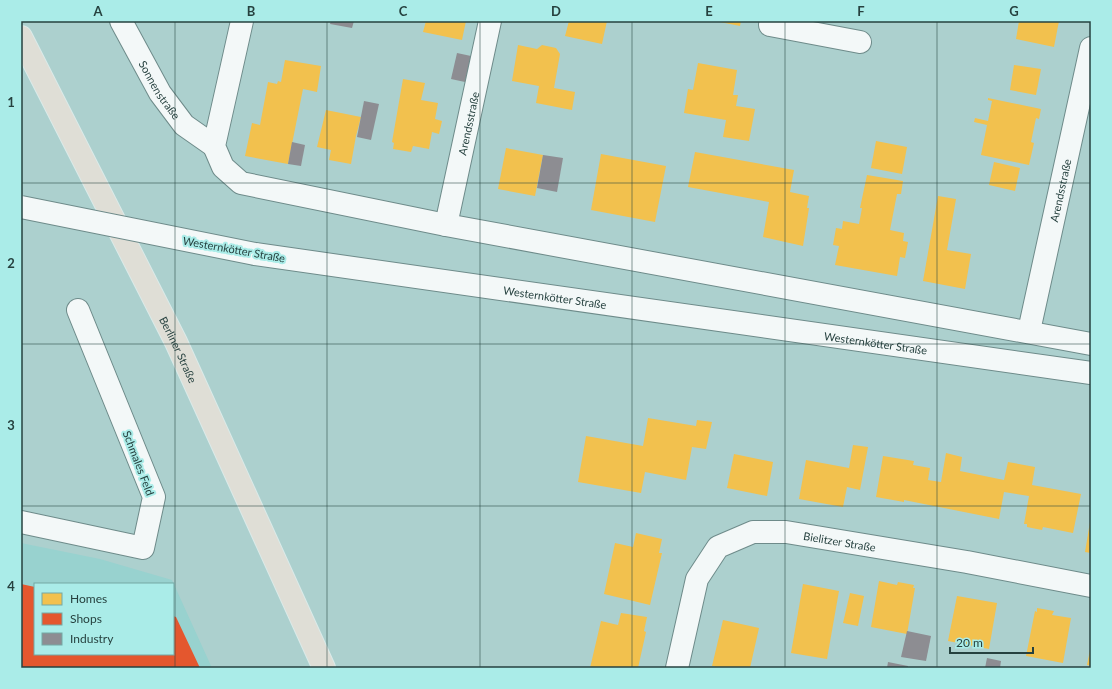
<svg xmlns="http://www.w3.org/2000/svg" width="1112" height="689" font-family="Lato,sans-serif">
	<rect width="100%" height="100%" fill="#acd0ce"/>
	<!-- built -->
	<path fill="#98d2cf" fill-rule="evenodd" d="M21,543L100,559L172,580L212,668H21ZM35,584H173V654H35Z"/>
	<!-- homes -->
	<g fill="#f2c14e">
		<polygon points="426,21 466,21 462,40 423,32"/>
		<polygon points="569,21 607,21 602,44 565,36"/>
		<polygon points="715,21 741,21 740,26"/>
		<polygon points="1019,21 1059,21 1054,47 1016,39"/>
		<polygon points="518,45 537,49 542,45 556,48 560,54 554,88 575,92 572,110 536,103 539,86 512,81"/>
		<polygon points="285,60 321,66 317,92 303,89 288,164 245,156 252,123 260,125 268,82 277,84 278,81 281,82"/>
		<polygon points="698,63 737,70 733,95 738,95 736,106 755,109 749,141 723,137 726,120 684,113 688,89 693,90"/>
		<polygon points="1014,65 1041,69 1036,95 1010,90"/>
		<polygon points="403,79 425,83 421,100 438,103 435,119 442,121 439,134 432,132 429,149 413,146 411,152 393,149 394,143 392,142"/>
		<polygon points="988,98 1041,109 1039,119 1036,118 1031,142 1034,143 1029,165 981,155 987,125 974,122 975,118 988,121 992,101 988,100"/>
		<polygon points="326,110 361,117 356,136 351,164 329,160 331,150 317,147"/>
		<polygon points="876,141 907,147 902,174 871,168"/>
		<polygon points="506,148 543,155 535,196 498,189"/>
		<polygon points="695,152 794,170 790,192 809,196 807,208 809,208 803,246 763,237 769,202 688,187"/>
		<polygon points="601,154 666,166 655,222 591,210"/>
		<polygon points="994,162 1020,168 1015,191 989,185"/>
		<polygon points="867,175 903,181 901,194 897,194 890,230 904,233 903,241 908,242 905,258 900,257 897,276 835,265 839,246 833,245 836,228 842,229 843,221 859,224 862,208 860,208"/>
		<polygon points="938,196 956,199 947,250 971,254 965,289 923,281"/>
		<polygon points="648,418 696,426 697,420 712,422 706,449 692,447 686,480 645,472 641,493 578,482 586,436 643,446"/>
		<polygon points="853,445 868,447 860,490 847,487 843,507 799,499 806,460 849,468"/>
		<polygon points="946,453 962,457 960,471 1004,480 1008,462 1035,467 1032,485 1081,494 1073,533 1043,527 1042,530 1027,527 1027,524 1024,524 1029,496 1004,492 999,519 904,500 904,502 876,497 883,456 914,461 913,465 930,468 928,480 941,482"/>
		<polygon points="734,454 773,462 767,496 727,488"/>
		<polygon points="1090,522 1091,522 1091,553 1085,552"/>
		<polygon points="636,533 662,539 659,553 662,553 650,605 604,594 615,543 633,547"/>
		<polygon points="879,581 897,585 898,582 914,585 913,588 915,588 907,634 871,627"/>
		<polygon points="803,584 839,591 827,659 791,653"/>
		<polygon points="850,593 864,596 858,626 843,623"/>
		<polygon points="957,596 997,603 989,649 948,641"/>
		<polygon points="1037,608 1054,611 1052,615 1071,618 1063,663 1026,656 1035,611 1037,612"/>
		<polygon points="621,613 647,617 644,631 646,632 638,668 590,668 601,621 618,625"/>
		<polygon points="723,620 759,628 750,668 714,668 715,666 712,666"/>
		<polygon points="1090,650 1091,650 1091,666 1087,665"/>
	</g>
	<!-- shops -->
	<polygon fill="#e4572e" points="21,584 35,587 35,654 173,654 173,616 176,617 200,668 21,668"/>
	<!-- industry -->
	<g fill="#8d8d92">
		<polygon points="331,21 354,21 352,28 330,24"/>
		<polygon points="457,53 471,56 465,82 451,79"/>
		<polygon points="364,101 379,104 371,140 357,137"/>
		<polygon points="292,142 305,145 301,166 288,164"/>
		<polygon points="543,155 563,158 557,192 537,188"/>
		<polygon points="907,631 931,636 926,661 901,657"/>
		<polygon points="987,658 1001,661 1000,668 985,668"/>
		<polygon points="888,662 908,666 908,668 887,668"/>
	</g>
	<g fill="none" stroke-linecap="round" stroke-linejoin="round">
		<!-- minor casing -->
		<g stroke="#6e8b8a" stroke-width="24">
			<g id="minor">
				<path id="s1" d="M121,21L160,93L184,125L214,146"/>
				<polyline points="242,21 214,146 223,167 241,183 446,225 1091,344"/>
				<polyline points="771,21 770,25 860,42"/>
				<path id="s2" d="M446,225L490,21"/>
				<path id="s3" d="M255,254L1091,373"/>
				<path id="s4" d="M1029,331L1091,48"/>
				<polyline points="21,522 143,548 154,497 78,310"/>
				<path id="s5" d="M677,668L697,579L718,547L753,532H786L967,562L1091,586"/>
			</g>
		</g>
		<!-- major casing -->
		<g stroke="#daeae9" stroke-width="24">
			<g id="major">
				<path id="s6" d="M21,37L176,342L324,668"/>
			</g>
		</g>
		<!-- minor -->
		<use href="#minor" stroke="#f3f8f8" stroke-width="22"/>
		<!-- major -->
		<use href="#major" stroke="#dfded6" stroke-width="22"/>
		<!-- minor-bridge casing -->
		<g stroke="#6e8b8a" stroke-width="24" stroke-linecap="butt">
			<polyline id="minor-bridge" points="21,207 255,254"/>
		</g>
		<!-- minor-bridge -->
		<use href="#minor-bridge" stroke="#f3f8f8" stroke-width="22"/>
	</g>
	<!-- grid -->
	<path fill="none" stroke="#26413f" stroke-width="1" stroke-opacity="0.55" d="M175,21V668M327,21V668M480,21V668M632,21V668M785,21V668M937,21V668M21,183H1091M21,344H1091M21,506H1091"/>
	<g text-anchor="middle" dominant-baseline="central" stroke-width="4" stroke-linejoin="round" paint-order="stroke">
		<!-- street labels -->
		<g font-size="11" fill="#26413f" stroke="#aaece8">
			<text stroke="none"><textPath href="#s1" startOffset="79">Sonnenstraße</textPath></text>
			<text stroke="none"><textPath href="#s2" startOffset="104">Arendsstraße</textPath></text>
			<text stroke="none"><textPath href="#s4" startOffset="144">Arendsstraße</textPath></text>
			<text transform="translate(234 249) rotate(10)">Westernkötter Straße</text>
			<text stroke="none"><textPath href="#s3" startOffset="303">Westernkötter Straße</textPath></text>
			<text stroke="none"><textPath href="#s3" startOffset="627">Westernkötter Straße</textPath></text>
			<text stroke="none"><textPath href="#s6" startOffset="350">Berliner Straße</textPath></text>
			<text transform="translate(139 463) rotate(69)">Schmales Feld</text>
			<text stroke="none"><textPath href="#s5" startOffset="255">Bielitzer Straße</textPath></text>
		</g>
	</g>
	<!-- border -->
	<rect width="1112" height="689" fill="none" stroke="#aaece8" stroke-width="44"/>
	<!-- legend -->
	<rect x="34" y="583" width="140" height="72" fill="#aaece8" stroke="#75a8a4"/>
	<rect x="42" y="593" width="20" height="12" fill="#f2c14e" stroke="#75a8a4"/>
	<text x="70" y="603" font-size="12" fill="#26413f">Homes</text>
	<rect x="42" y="613" width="20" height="12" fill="#e4572e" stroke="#75a8a4"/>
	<text x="70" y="623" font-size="12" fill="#26413f">Shops</text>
	<rect x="42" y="633" width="20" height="12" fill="#8d8d92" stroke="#75a8a4"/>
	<text x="70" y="643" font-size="12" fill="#26413f">Industry</text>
	<!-- scale -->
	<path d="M950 647v6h83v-6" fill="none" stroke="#26413f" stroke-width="2"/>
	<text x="956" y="647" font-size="12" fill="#26413f" stroke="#aaece8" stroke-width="3" paint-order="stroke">20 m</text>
	<rect x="22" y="22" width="1068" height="645" fill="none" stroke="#26413f" stroke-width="1.5"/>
	<g font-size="13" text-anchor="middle" font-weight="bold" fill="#26413f">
		<text x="98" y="16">A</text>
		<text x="251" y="16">B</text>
		<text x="403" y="16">C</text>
		<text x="556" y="16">D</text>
		<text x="709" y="16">E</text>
		<text x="861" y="16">F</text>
		<text x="1014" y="16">G</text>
		<text x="11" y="107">1</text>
		<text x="11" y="268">2</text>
		<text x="11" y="430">3</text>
		<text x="11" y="591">4</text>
	</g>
</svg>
